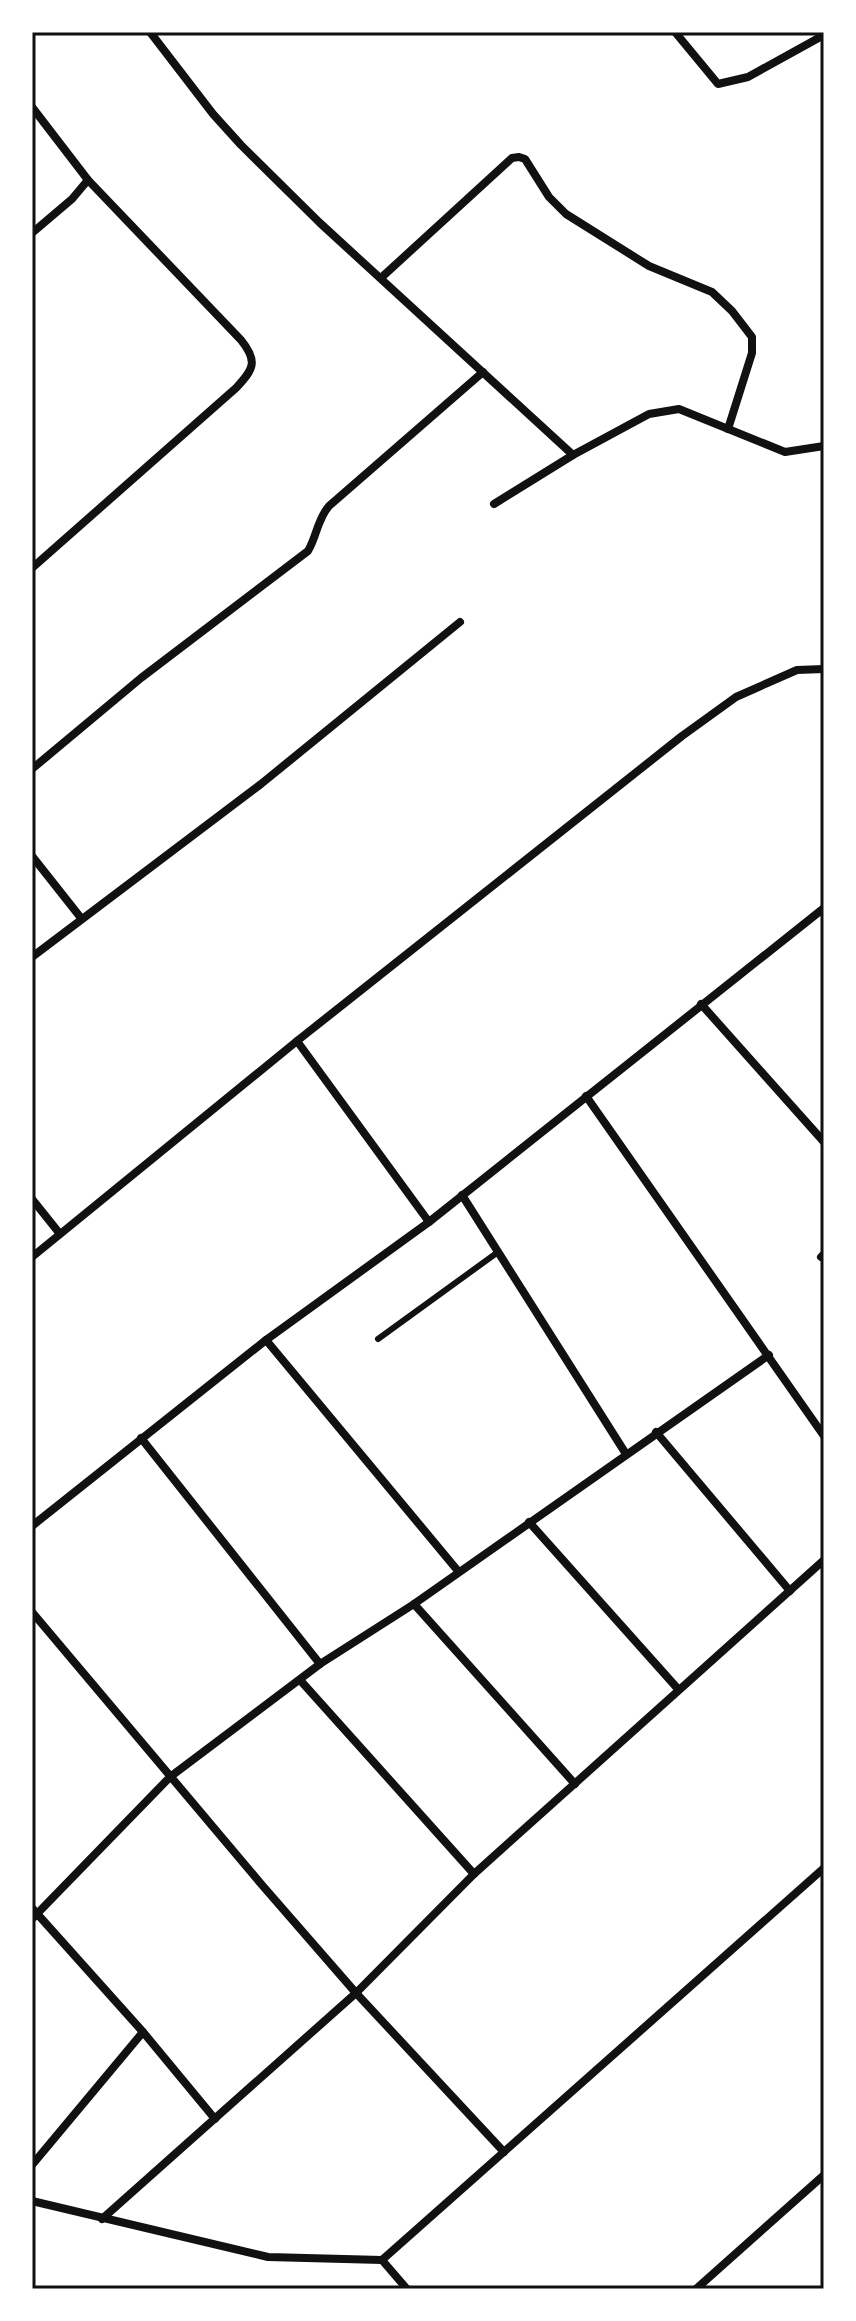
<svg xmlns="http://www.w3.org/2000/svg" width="856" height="2321" font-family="'Noto Sans',sans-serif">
	<rect width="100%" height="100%" fill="#fff"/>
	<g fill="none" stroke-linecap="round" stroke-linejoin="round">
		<!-- service -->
		<polyline stroke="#111" stroke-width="6" points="378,1339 498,1252"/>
		<!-- minor -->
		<g stroke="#111" stroke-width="8">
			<polyline points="150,32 213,114 241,145 320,223 573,455"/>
			<polyline points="675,32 718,84 748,77 824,35"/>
			<path d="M32,107L88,180L241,340C258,361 254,369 236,388L32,568"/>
			<polyline points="32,233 72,199 88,180"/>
			<polyline points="382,277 512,158 519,157 525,159 549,197 566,214 649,266 712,292 732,311 752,337 752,353 728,429"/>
			<polyline points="494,504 573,455 649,414 679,409 785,452 824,446"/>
			<path d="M32,769L141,678L308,551C317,536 317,520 329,506L483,372"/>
			<polyline points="32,856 81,918"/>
			<polyline points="32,957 261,784 460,622"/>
			<polyline points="701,1004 824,1142"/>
			<polyline points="297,1041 429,1222"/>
			<polyline points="586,1096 824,1436"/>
			<polyline points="462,1195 626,1454"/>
			<polyline points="32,1199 60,1234"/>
			<polyline points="32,1257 297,1041 682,736 736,697 797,670 824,669"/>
			<polyline points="821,1257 824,1254"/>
			<polyline points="266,1340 458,1571"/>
			<polyline points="656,1432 790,1591"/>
			<polyline points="141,1438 320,1664"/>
			<polyline points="529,1522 678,1689"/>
			<polyline points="32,1526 266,1340 429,1222 824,908"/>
			<polyline points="414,1604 575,1784"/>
			<polyline points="32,1612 262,1885 356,1993 504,2152"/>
			<polyline points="300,1680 474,1874"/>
			<polyline points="32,1908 143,2032 215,2119"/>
			<polyline points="32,1919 170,1777 320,1664 414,1604 769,1355"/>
			<polyline points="32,2165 143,2032"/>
			<polyline points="32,2201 268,2257 382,2260"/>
			<polyline points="102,2219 356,1993 474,1874 824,1560"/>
			<polyline points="382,2260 824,1868"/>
			<polyline points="382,2260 407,2289"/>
			<polyline points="696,2289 824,2175"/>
		</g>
	</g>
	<!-- border -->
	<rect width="856" height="2321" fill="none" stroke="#ffffff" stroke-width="68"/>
	<rect x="34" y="34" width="788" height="2253" fill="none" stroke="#111" stroke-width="3"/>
</svg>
